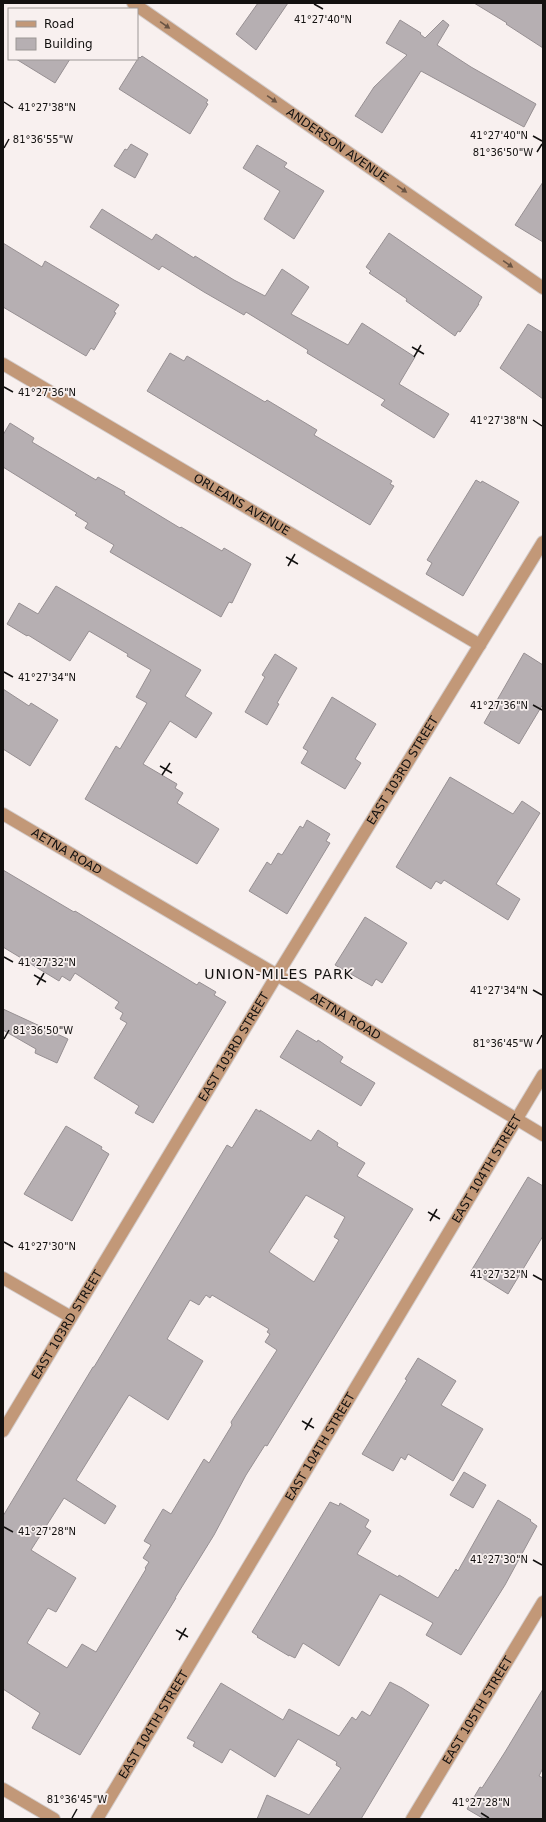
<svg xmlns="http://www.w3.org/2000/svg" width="546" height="1822" font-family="'DejaVu Sans',sans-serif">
	<rect width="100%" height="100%" fill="#f8f0ef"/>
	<!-- building -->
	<g fill="#b6afb2" stroke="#979093" fill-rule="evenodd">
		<polygon points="258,3 288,3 256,50 236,34"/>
		<polygon points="474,3 543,3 543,48 506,24 507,23"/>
		<polygon points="400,20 421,33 420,34 425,38 443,20 449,25 437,45 471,67 536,104 524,127 421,71 382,133 357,117 355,116 374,87 407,55 386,43"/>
		<polygon points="142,56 208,100 206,103 208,104 190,134 119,89 139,57 140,58"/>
		<polygon points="16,59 70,59 55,83"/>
		<polygon points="131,144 148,154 135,178 114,166 125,149 127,150"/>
		<polygon points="257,145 287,163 284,167 324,191 294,239 264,219 280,191 243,168"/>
		<polygon points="543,182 543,242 515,225"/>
		<polygon points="102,209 152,240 156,234 194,258 195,256 234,280 265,296 282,269 309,287 291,314 348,345 362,323 415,357 399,384 449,414 434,438 381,405 385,400 307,353 308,350 246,312 244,315 204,292 162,266 159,270 90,227"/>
		<polygon points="389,233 482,297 478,304 479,304 460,332 458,331 455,336 406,301 407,299 369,273 371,271 366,267"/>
		<polygon points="3,243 42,267 45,261 119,305 114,312 116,313 94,350 91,348 86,356 3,307"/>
		<polygon points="528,324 543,333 543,399 500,368"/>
		<polygon points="170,353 184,361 187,356 265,402 267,400 317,430 314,435 392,481 390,484 394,486 370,525 147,391"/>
		<polygon points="10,423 34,438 32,442 96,480 98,477 125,492 124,494 180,528 181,527 222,551 224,548 251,564 232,603 229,602 221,617 110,552 114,545 85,528 88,523 75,515 77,513 3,467 3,435"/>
		<polygon points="476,480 481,483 482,481 519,502 463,596 426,574 432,563 427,560"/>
		<polygon points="56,586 201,670 185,696 212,713 196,738 170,721 143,764 177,784 175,788 183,793 177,803 219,829 197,864 85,799 116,746 120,749 147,703 136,697 151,670 127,656 128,654 89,631 70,661 28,635 27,636 7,624 19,603 38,614"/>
		<polygon points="524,653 543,665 543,704 519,744 484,723"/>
		<polygon points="275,654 297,668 277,703 279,704 267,725 245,712 265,677 262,675"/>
		<polygon points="3,689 29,706 31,703 58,720 30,766 3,749"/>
		<polygon points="332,697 376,724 355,759 361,763 345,789 301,763 308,751 303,748"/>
		<polygon points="450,777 513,814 522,801 540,813 496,884 520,899 508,920 444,880 441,884 436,881 431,889 396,867"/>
		<polygon points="307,820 330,834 326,841 330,843 287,914 249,891 267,862 271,865 278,853 282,855 300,826 303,828"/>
		<polygon points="3,870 74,912 75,911 197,985 199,982 216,992 214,995 226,1002 153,1123 135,1113 139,1106 94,1078 127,1023 120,1019 123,1013 115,1008 119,1002 75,973 70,981 62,976 59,981 3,947"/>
		<polygon points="365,917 407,943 382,983 376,979 372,986 335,965"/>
		<polygon points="3,1009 68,1039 57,1063 35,1053 36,1049 3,1030"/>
		<polygon points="297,1030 317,1042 318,1040 343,1057 340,1062 375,1083 361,1106 280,1057"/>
		<path d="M256,1109L260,1112V1110L311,1141L318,1130L338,1143L337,1146L365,1163L357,1176L413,1209L267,1446L265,1445L246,1475L214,1535L175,1598H176L80,1755L32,1728L40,1713L3,1689V1516L93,1367H94L227,1145L232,1148ZM306,1195L345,1217L334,1237L339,1240L314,1282L269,1252ZM206,1295L210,1298L212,1295L269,1329L267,1332L270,1334L265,1342L277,1350L231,1422L232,1425L209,1463L204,1459L171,1514L163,1509L144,1541L151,1545L143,1558L149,1562L145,1568L146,1569L96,1652L82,1644L67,1668L27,1643L48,1608L56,1612L76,1578L31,1550L64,1498L105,1524L116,1506L76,1480L129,1395L168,1420L203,1361L167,1339L190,1300L199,1305Z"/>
		<polygon points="66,1126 102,1147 101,1149 109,1154 72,1221 24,1194"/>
		<polygon points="528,1177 543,1186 543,1236 508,1294 471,1271"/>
		<polygon points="418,1358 456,1381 441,1405 483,1429 453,1481 408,1454 405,1460 401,1457 393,1471 362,1454 407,1380 405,1379"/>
		<polygon points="464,1472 486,1485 473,1508 450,1495"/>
		<polygon points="498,1500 531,1520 530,1521 537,1526 505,1585 461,1655 426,1635 433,1623 380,1594 339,1666 303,1643 295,1658 289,1655 289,1656 257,1637 258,1636 252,1632 330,1502 339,1506 340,1503 369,1520 365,1527 371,1531 357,1554 398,1577 399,1575 438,1598 456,1569 458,1571"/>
		<polygon points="390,1682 402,1688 429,1705 361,1819 257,1819 267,1795 309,1815 341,1768 336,1765 337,1762 298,1739 275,1777 230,1749 222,1763 193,1746 195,1742 187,1738 221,1683 283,1720 289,1709 339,1736 352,1717 356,1720 362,1711 370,1716"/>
		<polygon points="543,1689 543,1768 539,1776 543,1778 543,1819 484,1819 467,1809 480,1787 482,1788 505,1752"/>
	</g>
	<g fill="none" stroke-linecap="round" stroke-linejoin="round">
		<!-- street casing -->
		<g stroke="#d3cccb" stroke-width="14">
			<g id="street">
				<path id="s1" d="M133,3L543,288"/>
				<path id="s2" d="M3,364L480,645"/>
				<path id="s3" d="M3,814L277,975L543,1135"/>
				<polyline points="3,1278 71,1317"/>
				<path id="s4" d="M3,1431L277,975L543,542"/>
				<polyline points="3,1789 54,1819"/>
				<path id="s5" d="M97,1819L543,1075"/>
				<path id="s6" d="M412,1819L543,1602"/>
			</g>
		</g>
		<!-- street -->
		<use href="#street" stroke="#c29878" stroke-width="12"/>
	</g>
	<!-- one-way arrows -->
	<defs><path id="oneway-solid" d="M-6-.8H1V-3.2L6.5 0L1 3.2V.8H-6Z"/></defs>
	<g fill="#6a5444">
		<use href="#oneway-solid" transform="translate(165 25) rotate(35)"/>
		<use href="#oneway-solid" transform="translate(272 99) rotate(35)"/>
		<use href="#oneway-solid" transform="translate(402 189) rotate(35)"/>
		<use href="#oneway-solid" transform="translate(508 264) rotate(35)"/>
	</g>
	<!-- ticks -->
	<path fill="none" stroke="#131110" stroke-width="1.5" d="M314,4L323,9M4,102L13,108M533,136L542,141M4,148L9,139M537,152L542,144M412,347L424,354M414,357L421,345M4,387L13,392M533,420L542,426M286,557L298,564M288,566L295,554M4,672L13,677M533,705L542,710M160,766L172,773M162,775L170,763M4,957L13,962M34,975L46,982M37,985L44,973M533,990L542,995M4,1039L9,1030M537,1044L542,1035M428,1212L440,1219M430,1221L437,1209M4,1242L13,1247M533,1275L542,1280M302,1421L314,1428M305,1430L312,1418M4,1527L13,1532M533,1560L542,1565M176,1630L188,1637M179,1640L186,1628M481,1813L489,1818M72,1818L77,1809"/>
	<g text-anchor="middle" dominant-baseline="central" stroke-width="3.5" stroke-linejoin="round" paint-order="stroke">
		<!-- street labels -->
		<g font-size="12" fill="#131110" stroke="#f8f0ef">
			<text stroke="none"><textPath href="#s1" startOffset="249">ANDERSON AVENUE</textPath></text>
			<text stroke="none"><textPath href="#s2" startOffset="277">ORLEANS AVENUE</textPath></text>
			<text stroke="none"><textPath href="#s4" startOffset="772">EAST 103RD STREET</textPath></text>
			<text stroke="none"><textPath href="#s3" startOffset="74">AETNA ROAD</textPath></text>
			<text stroke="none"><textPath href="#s3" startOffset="398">AETNA ROAD</textPath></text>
			<text stroke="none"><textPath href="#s4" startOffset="448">EAST 103RD STREET</textPath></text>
			<text stroke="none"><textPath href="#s5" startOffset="758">EAST 104TH STREET</textPath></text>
			<text stroke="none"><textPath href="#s4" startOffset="124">EAST 103RD STREET</textPath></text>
			<text stroke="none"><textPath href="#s5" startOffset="434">EAST 104TH STREET</textPath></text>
			<text stroke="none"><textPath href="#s6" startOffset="127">EAST 105TH STREET</textPath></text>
			<text stroke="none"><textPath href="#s5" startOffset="110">EAST 104TH STREET</textPath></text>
		</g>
		<!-- quarter labels -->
		<g font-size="14" letter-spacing="1" fill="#131110" stroke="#f8f0ef">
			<text x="279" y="974">UNION-MILES PARK</text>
		</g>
	</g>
	<g font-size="10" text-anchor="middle" fill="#131110" stroke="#f8f0ef" stroke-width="3.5" stroke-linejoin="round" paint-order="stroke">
		<text x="323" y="23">41°27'40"N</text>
		<text x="47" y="111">41°27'38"N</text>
		<text x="499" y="139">41°27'40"N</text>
		<text x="43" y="143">81°36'55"W</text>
		<text x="503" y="156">81°36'50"W</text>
		<text x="47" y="396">41°27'36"N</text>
		<text x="499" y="424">41°27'38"N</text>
		<text x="47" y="681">41°27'34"N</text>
		<text x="499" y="709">41°27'36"N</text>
		<text x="47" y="966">41°27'32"N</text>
		<text x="499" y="994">41°27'34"N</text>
		<text x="43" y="1034">81°36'50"W</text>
		<text x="503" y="1047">81°36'45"W</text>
		<text x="47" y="1250">41°27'30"N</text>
		<text x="499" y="1278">41°27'32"N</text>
		<text x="47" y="1535">41°27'28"N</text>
		<text x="499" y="1563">41°27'30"N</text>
		<text x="77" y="1803">81°36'45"W</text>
		<text x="481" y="1806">41°27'28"N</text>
	</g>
	<!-- border -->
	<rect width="546" height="1822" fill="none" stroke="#131110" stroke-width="8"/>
	<!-- legend -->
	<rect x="8" y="8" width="130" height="52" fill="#f8f0ef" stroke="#9c9796"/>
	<rect x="16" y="21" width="20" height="6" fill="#c29878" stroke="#9c9796"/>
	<text x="44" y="28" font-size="12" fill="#131110">Road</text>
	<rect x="16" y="38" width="20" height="12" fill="#b6afb2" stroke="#9c9796"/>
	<text x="44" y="48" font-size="12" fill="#131110">Building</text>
</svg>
